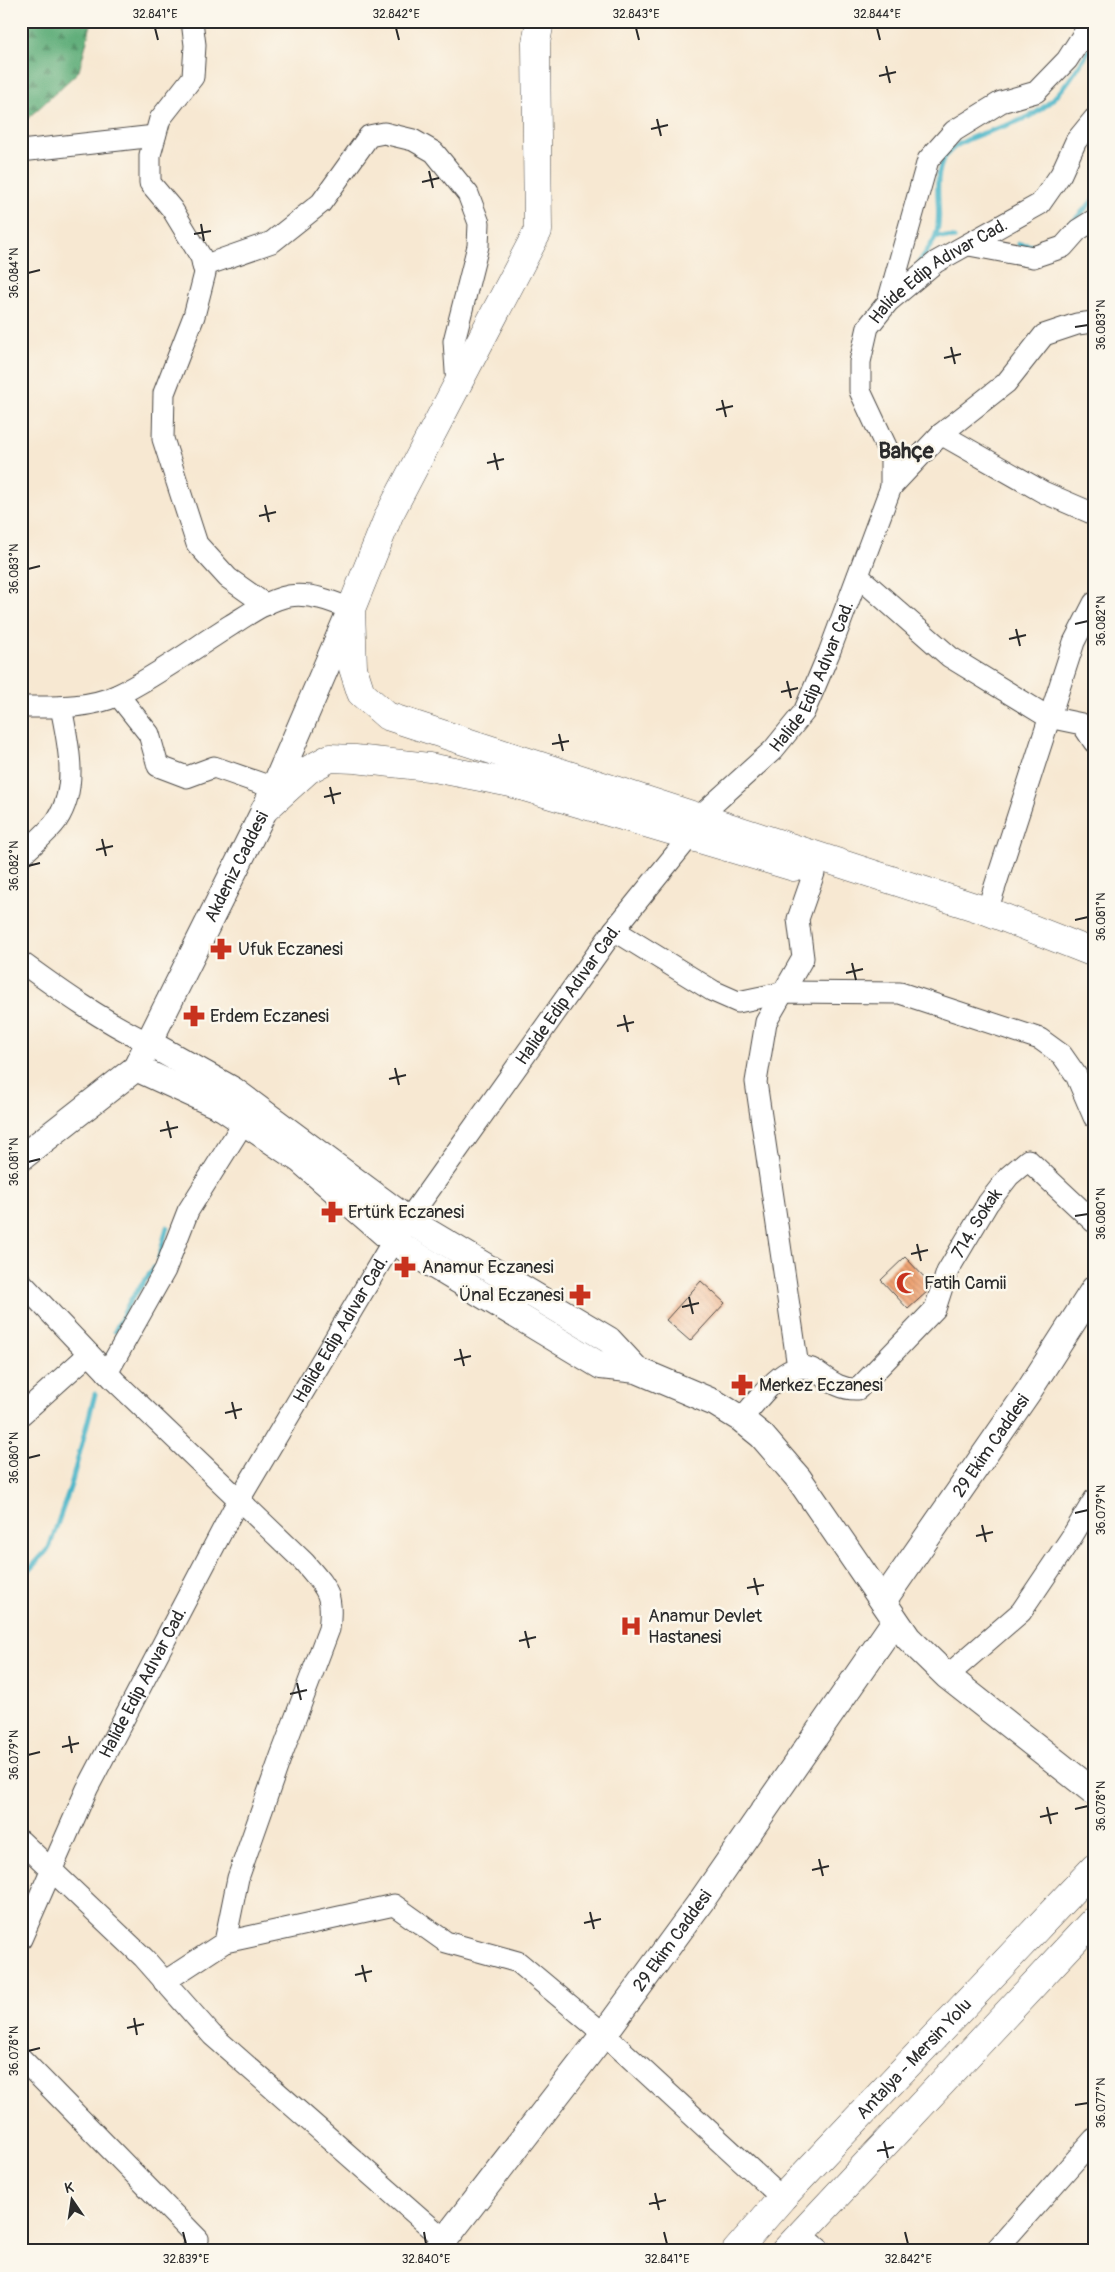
<svg xmlns="http://www.w3.org/2000/svg" width="1115" height="2272" font-family="Pangolin,sans-serif">
	<defs>
		<pattern id="forest-firs" width="22" height="20" patternUnits="userSpaceOnUse" patternTransform="scale(1.25)"><rect width="22" height="20" fill="#5ead79"/><path d="M5 1l3.5 6h-7zM16 11l3.5 6h-7z" fill="#4e8d63"/></pattern>
		<pattern id="building-back-hatch" width="6" height="6" patternUnits="userSpaceOnUse" patternTransform="scale(1.25)"><rect width="6" height="6" fill="#efa475"/><path d="M-1 5l2 2M0 0l6 6M5-1l2 2" fill="none" stroke="#c28660"/></pattern>
	</defs>
	<rect width="100%" height="100%" fill="#fbf7ec"/>
	<filter id="ink" filterUnits="userSpaceOnUse"><feTurbulence type="fractalNoise" baseFrequency=".02" numOctaves="2"/><feDisplacementMap in="SourceGraphic" scale="10" xChannelSelector="R" yChannelSelector="G"/><feConvolveMatrix kernelMatrix="1 2 1 2 8 2 1 2 1" color-interpolation-filters="sRGB"/></filter>
	<filter id="wash" filterUnits="userSpaceOnUse"><feTurbulence type="fractalNoise" baseFrequency=".0096" numOctaves="4" result="noise"/><feDisplacementMap in="SourceGraphic" scale="20" xChannelSelector="R" yChannelSelector="G"/><feGaussianBlur stdDeviation="1.12" result="paint"/><feColorMatrix in="noise" values="0 0 0 0 0 0 0 0 0 0 0 0 0 0 0 0 0 1.4 0 .05"/><feComposite in="paint" operator="in"/></filter>
	<g filter="url(#wash)">
		<rect width="100%" height="100%" fill="#f7e8d2"/>
		<!-- forest -->
		<polygon fill="url(#forest-firs)" stroke="#446c52" points="21,21 92,21 79,71 22,124"/>
		<g fill="none" stroke-linecap="round" stroke-linejoin="round">
			<!-- stream -->
			<g stroke="#4bb5c8" stroke-width="5">
				<polyline points="1072,223 1094,199"/>
				<polyline points="936,236 954,238"/>
				<polyline points="1019,244 1034,246 1041,244"/>
				<path d="M920,261C925,253 933,244 936,235C944,210 930,182 945,157C960,133 1014,128 1037,112C1063,95 1078,67 1094,42"/>
				<polyline points="159,1258 167,1227"/>
				<polyline points="115,1331 130,1301 154,1268"/>
				<polyline points="21,1579 49,1548 71,1485 95,1394"/>
			</g>
		</g>
		<g id="blocks">
			<!-- building -->
			<g fill="url(#building-back-hatch)">
				<polygon points="905,1257 930,1283 928,1291 908,1309 881,1280"/>
				<polygon points="701,1281 725,1303 690,1341 666,1320"/>
			</g>
		</g>
	</g>
	<g filter="url(#ink)">
		<use href="#blocks" fill-opacity="0" stroke="#4a4744" stroke-width="1"/>
		<g fill="none" stroke-linecap="round" stroke-linejoin="round">
			<!-- minor casing -->
			<g stroke="#4a4744" stroke-width="23">
				<g id="minor">
					<polyline points="192,21 195,45 193,77 160,119 150,155 150,183 172,209 201,257 205,273 194,316 164,393 163,439 197,544 228,578 266,605"/>
					<polyline points="21,151 155,136"/>
					<polyline points="969,245 1033,257 1063,247 1078,230 1094,220"/>
					<polyline points="203,266 272,242 321,203 369,136 384,133 413,140 434,152 468,194 479,223 478,246 454,341 457,386"/>
					<polyline points="888,302 928,160 954,131 1001,102 1036,92 1067,60 1092,21"/>
					<polyline points="941,434 1043,492 1094,514"/>
					<polyline points="891,487 941,434 1006,383 1044,335 1077,324 1094,322"/>
					<polyline points="858,576 950,657 1048,717 1082,724 1094,742"/>
					<polyline points="118,695 149,734 158,766 187,777 214,767 274,788"/>
					<path d="M21,707C53,707 88,709 118,695C155,677 196,647 231,625C249,614 268,600 289,596C311,593 331,601 351,609"/>
					<path d="M21,856C33,844 48,833 57,820C79,787 68,743 61,707"/>
					<polyline points="987,911 1074,642 1094,603"/>
					<polyline points="614,930 713,991 738,1002 785,992 900,993 1040,1039 1062,1055 1076,1075 1094,1117"/>
					<path d="M21,962C62,992 103,1021 149,1043"/>
					<path d="M21,1282L115,1381L304,1562C326,1588 334,1593 329,1629L281,1756L238,1878L225,1942L164,1982"/>
					<polyline points="798,1367 756,1082 766,1022 803,958 798,919 814,873"/>
					<polyline points="107,1373 165,1270 188,1211 244,1122"/>
					<polyline points="21,1415 89,1354"/>
					<path id="s1" d="M741,1419C760,1399 790,1350 820,1374C832,1383 843,1390 858,1389L935,1309L947,1272L988,1203L1009,1176L1028,1160L1094,1222"/>
					<polyline points="947,1676 1021,1612 1071,1538 1094,1500"/>
					<polyline points="21,1841 144,1958 212,2035 445,2240"/>
					<path id="s2" d="M21,1939L87,1789L233,1510L393,1241L614,930L691,835L700,816L773,750L804,712L829,653L891,487V457L860,391V362L868,327L888,302L936,262L1040,204L1061,174L1076,141L1094,119"/>
					<polyline points="225,1942 394,1905 446,1942 518,1962 604,2034 782,2198"/>
					<polyline points="21,2058 198,2239 192,2251"/>
					<polyline points="800,2233 821,2251"/>
					<polyline points="995,2251 1094,2139"/>
				</g>
			</g>
			<!-- tertiary casing -->
			<g stroke="#4a4744" stroke-width="28">
				<g id="tertiary">
					<polyline points="149,1043 233,1090 408,1220 609,1340 637,1370"/>
					<polyline points="136,1068 223,1108 300,1160 393,1241 601,1366 637,1370 715,1403 741,1419 762,1436 799,1479 908,1638 947,1676 1094,1792"/>
					<path id="s3" d="M21,1158L136,1068L265,809L351,609"/>
					<path id="s4" d="M883,1601L1028,1392L1094,1289"/>
					<path id="s5" d="M436,2251L604,2034L702,1900L895,1621"/>
				</g>
			</g>
			<!-- secondary casing -->
			<g stroke="#4a4744" stroke-width="29">
				<g id="secondary">
					<polyline points="540,21 536,43 538,231 389,515 351,609 353,668 361,693 387,716 987,911 1094,953"/>
					<polyline points="265,809 308,770 330,758 355,759 429,767 511,783 794,867"/>
				</g>
			</g>
			<!-- trunk casing -->
			<g stroke="#4a4744" stroke-width="29">
				<g id="trunk">
					<path id="s6" d="M736,2251L782,2198L1094,1868"/>
					<polyline points="785,2251 1094,1920"/>
				</g>
			</g>
			<!-- minor -->
			<use href="#minor" stroke="#fff" stroke-width="21"/>
			<!-- tertiary -->
			<use href="#tertiary" stroke="#fff" stroke-width="26"/>
			<!-- secondary -->
			<use href="#secondary" stroke="#fff" stroke-width="28"/>
			<!-- trunk -->
			<use href="#trunk" stroke="#fff" stroke-width="28"/>
		</g>
	</g>
	<!-- ticks -->
	<path fill="none" stroke="#2b2b2b" stroke-width="2" d="M155,28L158,40M396,28L399,40M636,28L639,40M877,28L880,40M886,66L890,83M879,76L896,72M657,119L661,136M651,129L668,125M429,171L433,188M422,182L439,178M201,224L204,241M194,234L211,231M28,273L40,270M1075,327L1088,325M951,347L955,364M944,358L961,354M722,400L726,417M716,410L733,406M494,453L498,470M487,463L504,459M265,505L269,522M259,516L276,512M28,569L40,566M1075,624L1088,621M1016,629L1020,646M1009,639L1026,635M787,681L791,698M781,692L798,688M559,734L563,751M552,744L569,741M330,787L334,804M324,797L341,793M102,839L106,856M96,850L113,846M28,866L40,863M1075,920L1088,917M852,963L856,980M846,973L863,969M624,1015L628,1032M617,1026L634,1022M395,1068L399,1085M389,1079L406,1075M167,1121L171,1138M160,1131L178,1127M28,1162L40,1159M1075,1216L1088,1214M917,1244L921,1261M911,1254L928,1250M689,1297L693,1314M682,1307L699,1303M460,1349L464,1366M454,1360L471,1356M232,1402L236,1419M225,1413L242,1409M28,1458L40,1455M1075,1513L1088,1510M982,1525L986,1542M976,1536L993,1532M754,1578L758,1595M747,1588L764,1585M525,1631L529,1648M519,1641L536,1637M297,1683L301,1700M290,1694L307,1690M69,1736L72,1753M62,1747L79,1743M28,1755L40,1752M1047,1807L1051,1824M1075,1809L1088,1806M1040,1817L1058,1813M819,1859L823,1876M812,1870L829,1866M590,1912L594,1929M584,1923L601,1919M362,1965L366,1982M355,1975L372,1971M134,2018L137,2035M127,2028L144,2024M28,2051L40,2048M1075,2105L1088,2103M884,2141L888,2158M877,2151L894,2147M655,2193L659,2210M649,2204L666,2200M183,2232L186,2244M424,2232L426,2244M664,2232L667,2244M905,2232L908,2244"/>
	<!-- icons -->
	<defs>
		<g id="pharmacy-bare" transform="scale(1.725)"><path d="M-2-6h4v4h4v4h-4v4h-4v-4h-4v-4h4Z" fill="#c8321e" stroke="#fbf7ec" stroke-width="2.5" paint-order="stroke"/></g>
		<g id="mosque-bare" transform="scale(1.725)"><path d="M3.5-4.9A6 6 0 1 0 3.5 4.9A5 5 0 1 1 3.5-4.9Z" fill="#c8321e" stroke="#fbf7ec" stroke-width="2.5" paint-order="stroke"/></g>
		<g id="hospital-bare" transform="scale(1.725)"><path d="M-5-5h3v3.5h4V-5h3V5h-3V1.5h-4V5h-3Z" fill="#c8321e" stroke="#fbf7ec" stroke-width="2.5" paint-order="stroke"/></g>
	</defs>
	<g fill-rule="evenodd">
		<use href="#pharmacy-bare" x="221" y="949"/>
		<use href="#pharmacy-bare" x="194" y="1016"/>
		<use href="#pharmacy-bare" x="332" y="1212"/>
		<use href="#pharmacy-bare" x="405" y="1267"/>
		<use href="#mosque-bare" x="907" y="1283"/>
		<use href="#pharmacy-bare" x="580" y="1295"/>
		<use href="#pharmacy-bare" x="742" y="1385"/>
		<use href="#hospital-bare" x="631" y="1626"/>
	</g>
	<g text-anchor="middle" dominant-baseline="central" stroke-width="5" stroke-linejoin="round" paint-order="stroke">
		<!-- street labels -->
		<g font-size="18" fill="#2b2b2b" stroke="#fbf7ec">
			<text stroke="none"><textPath href="#s2" startOffset="1964">Halide Edip Adıvar Cad.</textPath></text>
			<text stroke="none"><textPath href="#s2" startOffset="1499">Halide Edip Adıvar Cad.</textPath></text>
			<text stroke="none"><textPath href="#s3" startOffset="371">Akdeniz Caddesi</textPath></text>
			<text stroke="none"><textPath href="#s2" startOffset="1094">Halide Edip Adıvar Cad.</textPath></text>
			<text stroke="none"><textPath href="#s1" startOffset="350">714. Sokak</textPath></text>
			<text stroke="none"><textPath href="#s2" startOffset="689">Halide Edip Adıvar Cad.</textPath></text>
			<text stroke="none"><textPath href="#s4" startOffset="189">29 Ekim Caddesi</textPath></text>
			<text stroke="none"><textPath href="#s2" startOffset="284">Halide Edip Adıvar Cad.</textPath></text>
			<text stroke="none"><textPath href="#s5" startOffset="390">29 Ekim Caddesi</textPath></text>
			<text stroke="none"><textPath href="#s6" startOffset="262">Antalya - Mersin Yolu</textPath></text>
		</g>
		<!-- poi labels -->
		<g font-size="18" fill="#2b2b2b" stroke="#fbf7ec" text-anchor="start">
			<text x="238" y="949">Ufuk Eczanesi</text>
			<text x="210" y="1016">Erdem Eczanesi</text>
			<text x="348" y="1212">Ertürk Eczanesi</text>
			<text x="422" y="1267">Anamur Eczanesi</text>
			<text x="924" y="1283">Fatih Camii</text>
			<text x="564" y="1295" text-anchor="end">Ünal Eczanesi</text>
			<text x="759" y="1385">Merkez Eczanesi</text>
			<text x="648" y="1616">Anamur Devlet<tspan x="648" dy="21">Hastanesi</tspan></text>
		</g>
		<!-- district labels -->
		<g font-size="22" font-weight="bold" fill="#2b2b2b" stroke="#fbf7ec">
			<text x="906" y="451">Bahçe</text>
		</g>
	</g>
	<!-- margin -->
	<rect width="1115" height="2272" fill="none" stroke="#fbf7ec" stroke-width="55"/>
	<!-- north arrow -->
	<g transform="translate(72 2200) rotate(347)" stroke="#fbf7ec" stroke-width="4" paint-order="stroke">
	<path d="M0-4L9 19L0 12L-9 19Z" fill="#2b2b2b"/>
	<text y="-8" font-size="14" font-weight="bold" text-anchor="middle" fill="#2b2b2b">K</text>
	</g>
	<rect x="28" y="28" width="1060" height="2216" fill="none" stroke="#2b2b2b" stroke-width="2"/>
	<g font-size="12" text-anchor="middle" fill="#2b2b2b">
		<text x="155" y="18">32.841°E</text>
		<text x="396" y="18">32.842°E</text>
		<text x="636" y="18">32.843°E</text>
		<text x="877" y="18">32.844°E</text>
		<text transform="translate(14 273) rotate(-90)" y="4">36.084°N</text>
		<text transform="translate(1101 325) rotate(-90)" y="4">36.083°N</text>
		<text transform="translate(14 569) rotate(-90)" y="4">36.083°N</text>
		<text transform="translate(1101 621) rotate(-90)" y="4">36.082°N</text>
		<text transform="translate(14 866) rotate(-90)" y="4">36.082°N</text>
		<text transform="translate(1101 917) rotate(-90)" y="4">36.081°N</text>
		<text transform="translate(14 1162) rotate(-90)" y="4">36.081°N</text>
		<text transform="translate(1101 1214) rotate(-90)" y="4">36.080°N</text>
		<text transform="translate(14 1458) rotate(-90)" y="4">36.080°N</text>
		<text transform="translate(1101 1510) rotate(-90)" y="4">36.079°N</text>
		<text transform="translate(14 1755) rotate(-90)" y="4">36.079°N</text>
		<text transform="translate(1101 1806) rotate(-90)" y="4">36.078°N</text>
		<text transform="translate(14 2051) rotate(-90)" y="4">36.078°N</text>
		<text transform="translate(1101 2103) rotate(-90)" y="4">36.077°N</text>
		<text x="186" y="2263">32.839°E</text>
		<text x="426" y="2263">32.840°E</text>
		<text x="667" y="2263">32.841°E</text>
		<text x="908" y="2263">32.842°E</text>
	</g>
</svg>
